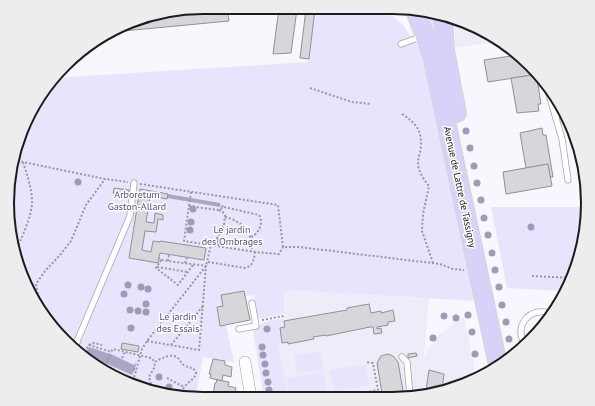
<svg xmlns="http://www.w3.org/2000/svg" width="595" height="406" font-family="'PT Sans',sans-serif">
	<rect width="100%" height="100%" fill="#f8f7fd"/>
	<!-- built -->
	<g fill="#edecf9">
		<polygon points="455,20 490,33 500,41 455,48"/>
		<polygon points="284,290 429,298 424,356 437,337 444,331 464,317 477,379 430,395 289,398 278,344 282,343 280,328 285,327"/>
	</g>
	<!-- green -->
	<g fill="#e7e5fd">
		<polygon points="315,9 385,10 403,25 431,67 479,301 284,290 284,314 258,319 254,295 245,296 244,291 221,295 223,306 217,307 220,326 226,325 234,362 203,357 196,395 204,397 203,399 128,384 64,341 27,290 11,241 9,178 22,128 53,78 308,62 309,59"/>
		<polygon points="421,11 430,11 437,13 440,53"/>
		<polygon points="491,207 587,207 573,278 564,291 507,288"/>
		<path d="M284,318L285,327L280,328L282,343L278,344L289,398H264L253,331C260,321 272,320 284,318Z"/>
		<polygon points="320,351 324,369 297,374 294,355"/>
		<polygon points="365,364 369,385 334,392 330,370"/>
		<polygon points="323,372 327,393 302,397 290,398 287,378"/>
	</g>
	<!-- water -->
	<g fill="#a9a7c4">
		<polygon points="168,194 220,203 220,207 167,198"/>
		<polygon points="89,347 113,355 134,365 135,363 136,365 132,375 85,354"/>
	</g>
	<!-- building -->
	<g fill="#d7d6db" stroke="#929196">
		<polygon points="203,7 227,7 229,21 113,32 152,14"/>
		<polygon points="279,8 297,9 291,53 273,54"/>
		<polygon points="306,9 315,9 309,59 300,58"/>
		<polygon points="518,55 531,65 533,75 488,82 484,60"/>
		<polygon points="532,67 536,72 541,104 538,104 539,111 517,113 511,78 533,75"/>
		<polygon points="542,128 543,135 546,135 553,177 550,177 548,164 526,168 520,133"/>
		<polygon points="548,164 552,186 506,194 503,172"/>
		<polygon points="114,188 129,190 129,195 113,193"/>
		<polygon points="140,189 168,194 167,199 150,196 146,222 154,223 155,213 163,215 163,220 158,219 156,232 145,231 142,250 151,252 153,241 160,242 160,241 193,246 206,248 204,260 160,253 158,263 129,258"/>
		<polygon points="244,291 250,320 220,326 217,307 223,306 221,295"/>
		<polygon points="369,304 371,313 381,311 381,313 393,310 395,321 388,322 388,325 377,327 377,329 381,328 382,333 374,334 373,327 370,327 326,336 326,335 313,337 314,339 288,344 288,342 282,343 280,328 285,327 284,321 347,310 347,308"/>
		<polygon points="122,343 139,346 138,352 121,349"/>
		<polygon points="416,353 417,356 408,358 408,354"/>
		<polygon points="388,354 393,356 398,362 404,396 388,396 388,392 382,393 377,363 381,356"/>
		<polygon points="213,359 225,361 225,365 232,367 231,377 223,375 222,381 210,378 211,374 209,374"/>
		<polygon points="429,370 444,374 442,391 426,395 427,383"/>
		<polygon points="217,380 229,382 228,386 236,388 234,397 226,396 226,399 214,399 214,395 213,395 215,383 216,383"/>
		<polygon points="388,392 388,396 363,396 382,393"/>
	</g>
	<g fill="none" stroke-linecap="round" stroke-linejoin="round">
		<!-- service casing -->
		<g stroke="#a5a4a9" stroke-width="7">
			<g id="service">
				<polyline points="401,44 423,36"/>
				<polyline points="548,91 562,139 568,180"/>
				<polyline points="556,115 564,114"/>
				<polyline points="239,329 256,326 252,303"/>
				<path d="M526,345C512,328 529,306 550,313"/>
				<polyline points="75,349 78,339 130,216 134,183"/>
				<polyline points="402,357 407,362 410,396"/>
			</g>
		</g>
		<!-- minor casing -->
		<g stroke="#a5a4a9" stroke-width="12">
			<polyline id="minor" points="245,362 251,398"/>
		</g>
		<!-- primary casing -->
		<g stroke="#d6d6d6" stroke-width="20">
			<g id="primary">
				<polyline points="415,10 432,55 498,365"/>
				<polyline points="443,16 445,51 457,113"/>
			</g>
		</g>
		<!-- path -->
		<g stroke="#99989c" stroke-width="2" stroke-dasharray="2 2" stroke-linecap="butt">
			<polyline points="310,88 352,102 371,104"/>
			<path d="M402,114C414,122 421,128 421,144C421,151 418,157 418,163C418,171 424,180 429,186L423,214L422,231L433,263"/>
			<polyline points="14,158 23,162 105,179 128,182"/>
			<polyline points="140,184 278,205 283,247 299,247 440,264 453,269 464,270"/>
			<polyline points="191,192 184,241 255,252 278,254 279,254 283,247"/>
			<polyline points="218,204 224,207"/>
			<path d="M189,206L218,210L224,207L259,215C264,222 259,234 251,237"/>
			<path d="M225,217C242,221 255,234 251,252"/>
			<path d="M15,252C21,240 32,216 32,202C32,189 27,175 23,162"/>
			<polyline points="161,260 156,268 178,285 193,265"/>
			<polyline points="168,261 169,255"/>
			<path d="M208,262L245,268C253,266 254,259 255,252"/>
			<polyline points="185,263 187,258"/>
			<polyline points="157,267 188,272"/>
			<polyline points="532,276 573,278"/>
			<polyline points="262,320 284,316"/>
			<polyline points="50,322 51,320 39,302 36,284 45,271 60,255 71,241 86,205 105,179"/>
			<polyline points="147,341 199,350 206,266 161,260 159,258"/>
			<polyline points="89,345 94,343 102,345"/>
			<polyline points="171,345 203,306"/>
			<polyline points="86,356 85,351 89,345 111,352 113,349 151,358 155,362"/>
			<polyline points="122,358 125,352"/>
			<polyline points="95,362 96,360"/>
			<polyline points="100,365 154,389"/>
			<polyline points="105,367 111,352"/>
			<polyline points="133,369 137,371"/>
			<polyline points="167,378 184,387"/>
			<polyline points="133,381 142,349 147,341 206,266 211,245 218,237 224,225 225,215 222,211 218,210"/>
			<path d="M152,388L149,377L154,368L155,362C162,358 172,352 179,359C181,362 182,364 185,366C190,368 193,367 196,372C196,381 183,382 181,395"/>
			<polyline points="330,392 331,397"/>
			<polyline points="338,397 378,390 373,363 366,362"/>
		</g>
		<!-- service -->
		<use href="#service" stroke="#fff" stroke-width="5.5"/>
		<!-- minor -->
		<use href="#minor" stroke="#fff" stroke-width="11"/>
		<!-- primary -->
		<use href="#primary" stroke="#d6d2f8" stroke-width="18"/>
	</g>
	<!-- trees -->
	<g fill="#9e9bb6">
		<circle cx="466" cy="131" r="3.5"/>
		<circle cx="470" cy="148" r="3.5"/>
		<circle cx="474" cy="166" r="3.5"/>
		<circle cx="78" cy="182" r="3.5"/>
		<circle cx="477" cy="183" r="3.5"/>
		<circle cx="481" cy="200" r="3.5"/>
		<circle cx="193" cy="209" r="3.5"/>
		<circle cx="484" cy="218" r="3.5"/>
		<circle cx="191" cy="222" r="3.5"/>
		<circle cx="531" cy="227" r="3.5"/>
		<circle cx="190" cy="230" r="3.5"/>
		<circle cx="488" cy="235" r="3.5"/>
		<circle cx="219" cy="242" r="3.5"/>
		<circle cx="492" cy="253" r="3.5"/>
		<circle cx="495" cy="270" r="3.5"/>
		<circle cx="128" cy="285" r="3.5"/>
		<circle cx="141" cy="287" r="3.5"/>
		<circle cx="499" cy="287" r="3.5"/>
		<circle cx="148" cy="289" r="3.5"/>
		<circle cx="124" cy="294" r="3.5"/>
		<circle cx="146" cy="304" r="3.5"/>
		<circle cx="502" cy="305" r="3.5"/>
		<circle cx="130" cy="310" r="3.5"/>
		<circle cx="138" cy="311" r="3.5"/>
		<circle cx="146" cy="312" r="3.5"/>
		<circle cx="468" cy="315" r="3.5"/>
		<circle cx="444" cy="316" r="3.5"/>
		<circle cx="456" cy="318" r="3.5"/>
		<circle cx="506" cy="322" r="3.5"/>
		<circle cx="131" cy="328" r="3.5"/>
		<circle cx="267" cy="329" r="3.5"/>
		<circle cx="472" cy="332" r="3.5"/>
		<circle cx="433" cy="338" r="3.5"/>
		<circle cx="509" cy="339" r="3.5"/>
		<circle cx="262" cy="347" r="3.5"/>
		<circle cx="475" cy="354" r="3.5"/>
		<circle cx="263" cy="355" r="3.5"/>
		<circle cx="265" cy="364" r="3.5"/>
		<circle cx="266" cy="373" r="3.5"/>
		<circle cx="159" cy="377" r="3.5"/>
		<circle cx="268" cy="382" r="3.5"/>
		<circle cx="169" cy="387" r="3.5"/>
		<circle cx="269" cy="390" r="3.5"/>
	</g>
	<g text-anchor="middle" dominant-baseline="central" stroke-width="3" stroke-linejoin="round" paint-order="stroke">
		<!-- street labels -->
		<g font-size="10" fill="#1c1b1d" stroke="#fff">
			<text transform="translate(460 187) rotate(78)">Avenue de Lattre de Tassigny</text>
		</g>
		<!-- park labels -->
		<g font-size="10" fill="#544f7c" stroke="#fff">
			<text x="137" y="194">Arboretum<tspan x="137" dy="12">Gaston-Allard</tspan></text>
			<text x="232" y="229">Le jardin<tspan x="232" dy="12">des Ombrages</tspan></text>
			<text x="178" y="316">Le jardin<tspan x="178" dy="12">des Essais</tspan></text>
		</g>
	</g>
	<!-- crop -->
	<path d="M0 0H595V406H0ZM203 14H392A189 189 0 0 1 581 203V203A189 189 0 0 1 392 392H203A189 189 0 0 1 14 203V203A189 189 0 0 1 203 14Z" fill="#ededed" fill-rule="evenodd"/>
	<path fill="none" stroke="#1c1b1d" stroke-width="2" d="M203 14H392A189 189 0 0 1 581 203V203A189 189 0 0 1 392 392H203A189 189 0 0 1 14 203V203A189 189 0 0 1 203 14Z"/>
</svg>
